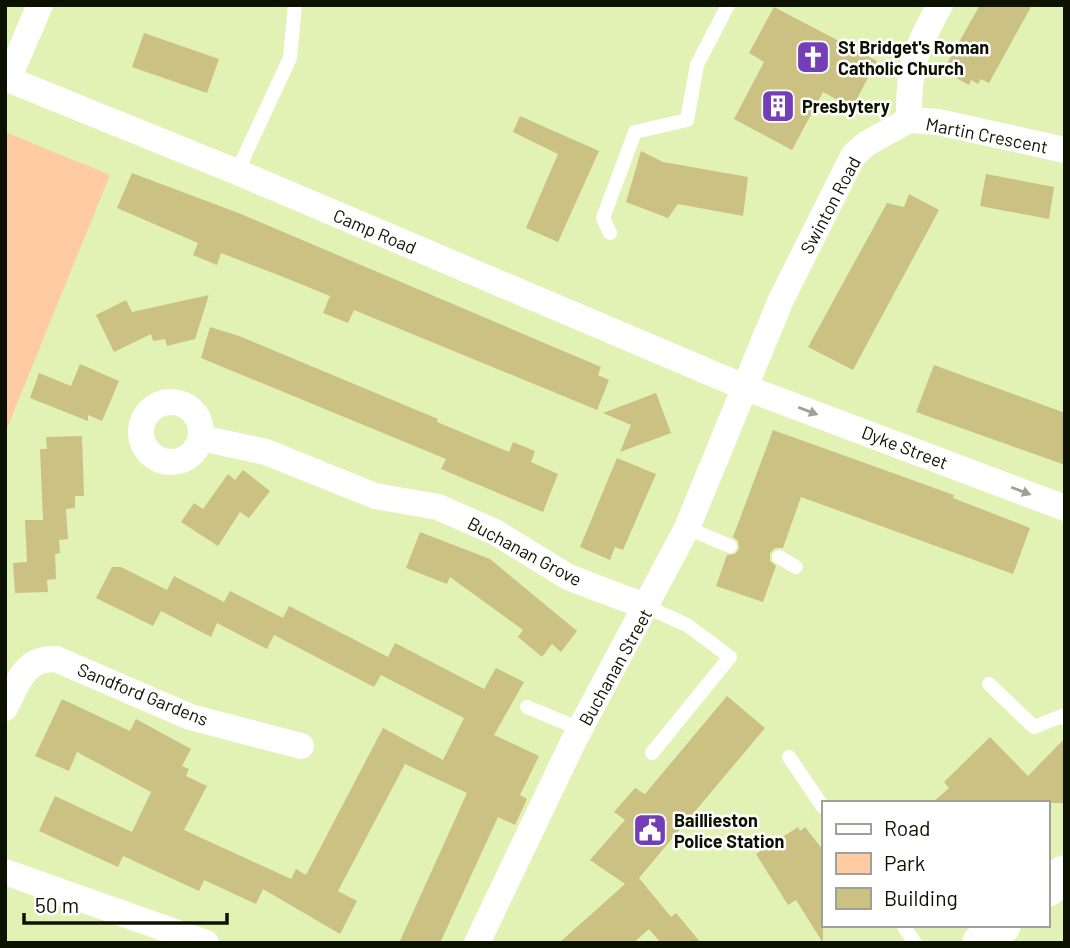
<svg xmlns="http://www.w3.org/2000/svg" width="1070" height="948" font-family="Barlow,sans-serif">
	<rect width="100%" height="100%" fill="#e1f2b4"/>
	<!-- green -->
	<polygon fill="#ffcba2" points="5,132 110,175 5,433"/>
	<!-- building -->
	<g fill="#cbc183">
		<polygon points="980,5 1032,5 989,83 981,79 978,84 971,80 969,85 947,73 949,69 945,67"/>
		<polygon points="774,7 877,61 852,108 823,92 792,150 734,119 764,62 749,53"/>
		<polygon points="144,33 219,59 207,93 132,67"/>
		<polygon points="520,116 599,151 558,242 526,228 558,154 513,132"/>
		<polygon points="641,151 663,162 748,177 743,216 678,204 668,218 626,202"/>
		<polygon points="132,173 241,214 601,367 598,375 609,380 597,410 354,310 348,323 323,313 330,296 281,276 221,253 217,265 193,255 198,243 117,208"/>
		<polygon points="986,174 1054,187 1049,219 980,206"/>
		<polygon points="909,194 939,210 853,370 808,347 887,203 904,207"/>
		<polygon points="209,295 195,339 167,346 165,339 153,341 151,334 114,352 96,315 126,300 132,312"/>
		<polygon points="210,327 239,336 438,419 437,422 509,452 513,442 535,451 531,462 558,474 543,512 441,469 446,459 201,358"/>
		<polygon points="80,364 119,381 102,421 88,415 88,421 30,398 39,373 71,386"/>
		<polygon points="934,365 1065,413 1065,465 916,412"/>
		<polygon points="656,393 671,433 620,452 631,425 603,413"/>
		<polygon points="773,430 954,495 953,498 1030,528 1013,574 801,497 783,548 775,548 770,553 770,561 776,566 763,602 716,586 727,555 735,554 739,549 738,541 733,537"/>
		<polygon points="82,436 84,496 75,496 75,508 66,509 68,539 59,540 60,553 55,554 56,579 47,580 48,592 15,593 13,563 27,562 25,520 43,520 40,449 47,449 46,437"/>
		<polygon points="617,458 656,474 623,550 615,547 610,560 580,547"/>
		<polygon points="243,470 270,491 249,518 240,512 218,546 181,522 194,503 203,509 228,474 235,480"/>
		<polygon points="420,532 490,559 577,631 561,652 552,644 542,657 518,637 523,630 450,577 447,584 406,568"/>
		<polygon points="112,567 121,567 167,590 174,576 224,602 230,591 283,618 289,606 388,657 395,643 484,689 496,668 524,682 494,735 539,756 520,795 527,799 515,825 498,817 440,943 399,943 467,793 405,764 338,891 357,901 340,934 263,889 256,904 204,880 199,891 123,856 118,867 39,831 55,796 132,832 151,792 77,752 69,771 35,756 62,699 130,731 136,719 191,749 182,766 189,769 186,776 207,786 184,830 291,879 296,869 306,875 383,728 443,760 464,718 381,675 374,687 274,635 267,649 217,623 211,637 161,611 153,626 96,598"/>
		<polygon points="727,696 765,728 639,878 671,917 676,913 701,943 661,943 649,929 633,943 559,943 625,884 590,860 625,820 614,812 635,788 645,794"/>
		<polygon points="990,737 1028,776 1065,738 1065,803 932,803 949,788 944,782"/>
		<polygon points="798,827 800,831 805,827 823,850 823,943 796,900 788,905 756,854"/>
	</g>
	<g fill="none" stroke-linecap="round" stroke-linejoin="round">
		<!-- lane -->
		<g stroke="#fff" stroke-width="14">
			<polyline points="237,172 290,58 295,5"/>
			<polyline points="610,233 603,218 635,132 687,120 697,65 728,5"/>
			<polyline points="687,528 730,546"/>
			<polyline points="779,557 796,567"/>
			<polyline points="647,607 687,625 730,657 652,753"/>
			<polyline points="989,684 1034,727 1062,716 1065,718"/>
			<polyline points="527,707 580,729"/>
			<polyline points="789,757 823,807"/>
			<polyline points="903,925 915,943"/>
		</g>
		<!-- street -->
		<g stroke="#fff" stroke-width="26">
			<polyline points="5,78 237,172 744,387 1065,508"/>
			<polyline points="8,79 40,5"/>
			<polyline points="909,120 938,122 1065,150"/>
			<path d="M909,120C908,68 915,50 940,5"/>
			<circle cx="171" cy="432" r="30"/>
			<polyline points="201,438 266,452 375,496 438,507 495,532 568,577 647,607"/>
			<path d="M5,708C19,682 23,658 56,659L190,717L301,746"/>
			<polyline points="5,872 206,943"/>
			<polyline points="477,943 574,740 687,528 780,302 853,156 866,144 909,120"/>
		</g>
		<!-- primary -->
		<g stroke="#fff" stroke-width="38">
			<polyline points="1047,888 1065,874"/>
			<polyline points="981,943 1002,925"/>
		</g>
	</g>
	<!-- one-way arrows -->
	<defs><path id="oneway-solid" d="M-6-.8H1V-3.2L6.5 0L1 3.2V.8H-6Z" transform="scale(1.75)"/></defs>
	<g fill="#9ea099">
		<use href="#oneway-solid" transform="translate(808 411) rotate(21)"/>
		<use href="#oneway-solid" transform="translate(1021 491) rotate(21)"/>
	</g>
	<!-- icons -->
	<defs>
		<g id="church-square" transform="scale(1.75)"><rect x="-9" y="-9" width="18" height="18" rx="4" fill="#743fb6" stroke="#fff"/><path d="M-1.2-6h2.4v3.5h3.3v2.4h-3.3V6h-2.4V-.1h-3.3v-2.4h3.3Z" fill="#fff"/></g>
		<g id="building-square" transform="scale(1.75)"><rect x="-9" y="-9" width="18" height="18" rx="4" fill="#743fb6" stroke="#fff"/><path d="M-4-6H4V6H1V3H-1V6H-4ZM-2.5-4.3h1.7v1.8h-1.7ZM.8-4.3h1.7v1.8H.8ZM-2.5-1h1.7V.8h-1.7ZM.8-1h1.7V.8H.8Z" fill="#fff"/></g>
		<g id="civic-square" transform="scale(1.75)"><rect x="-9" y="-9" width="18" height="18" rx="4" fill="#743fb6" stroke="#fff"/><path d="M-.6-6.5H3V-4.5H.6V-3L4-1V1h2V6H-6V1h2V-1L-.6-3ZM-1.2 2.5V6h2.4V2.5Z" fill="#fff"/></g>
	</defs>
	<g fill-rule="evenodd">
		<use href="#church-square" x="813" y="57"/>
		<use href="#building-square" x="778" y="106"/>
		<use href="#civic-square" x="650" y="830"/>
	</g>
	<g text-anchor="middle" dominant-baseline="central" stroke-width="5" stroke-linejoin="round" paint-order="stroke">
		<!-- poi labels -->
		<g font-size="18" font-weight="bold" fill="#0d1200" stroke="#fff" text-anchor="start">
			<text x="838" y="47">St Bridget's Roman<tspan x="838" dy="21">Catholic Church</tspan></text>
			<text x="802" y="106">Presbytery</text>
			<text x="674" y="820">Baillieston<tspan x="674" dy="21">Police Station</tspan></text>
		</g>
		<!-- street labels -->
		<g font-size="18" fill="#0d1200" stroke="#fff">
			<text transform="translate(987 135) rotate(11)">Martin Crescent</text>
			<text transform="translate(830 205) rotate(-62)">Swinton Road</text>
			<text transform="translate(375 231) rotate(23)">Camp Road</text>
			<text transform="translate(905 447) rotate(21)">Dyke Street</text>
			<text transform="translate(525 551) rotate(28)">Buchanan Grove</text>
			<text transform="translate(615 667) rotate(-61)">Buchanan Street</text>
			<text transform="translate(143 694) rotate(22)">Sandford Gardens</text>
		</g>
	</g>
	<!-- border -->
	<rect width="1070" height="948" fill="none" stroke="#0d1200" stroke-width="14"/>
	<!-- legend -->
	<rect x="822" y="801" width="228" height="126" fill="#ffffff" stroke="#9ea099" stroke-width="2"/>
	<rect x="836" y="824" width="35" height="10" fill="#ffffff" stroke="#9ea099" stroke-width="2"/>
	<text x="884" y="836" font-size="21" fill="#0d1200">Road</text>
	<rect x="836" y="853" width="35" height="21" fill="#ffcba2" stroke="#9ea099" stroke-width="2"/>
	<text x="884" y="871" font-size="21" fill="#0d1200">Park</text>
	<rect x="836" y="888" width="35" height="21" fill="#cbc183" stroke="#9ea099" stroke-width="2"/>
	<text x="884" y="906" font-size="21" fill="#0d1200">Building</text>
	<!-- scale -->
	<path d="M24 913v10h203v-10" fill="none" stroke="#0d1200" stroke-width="3.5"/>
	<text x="35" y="913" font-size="21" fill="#0d1200" stroke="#ffffff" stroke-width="5" paint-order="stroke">50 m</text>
</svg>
